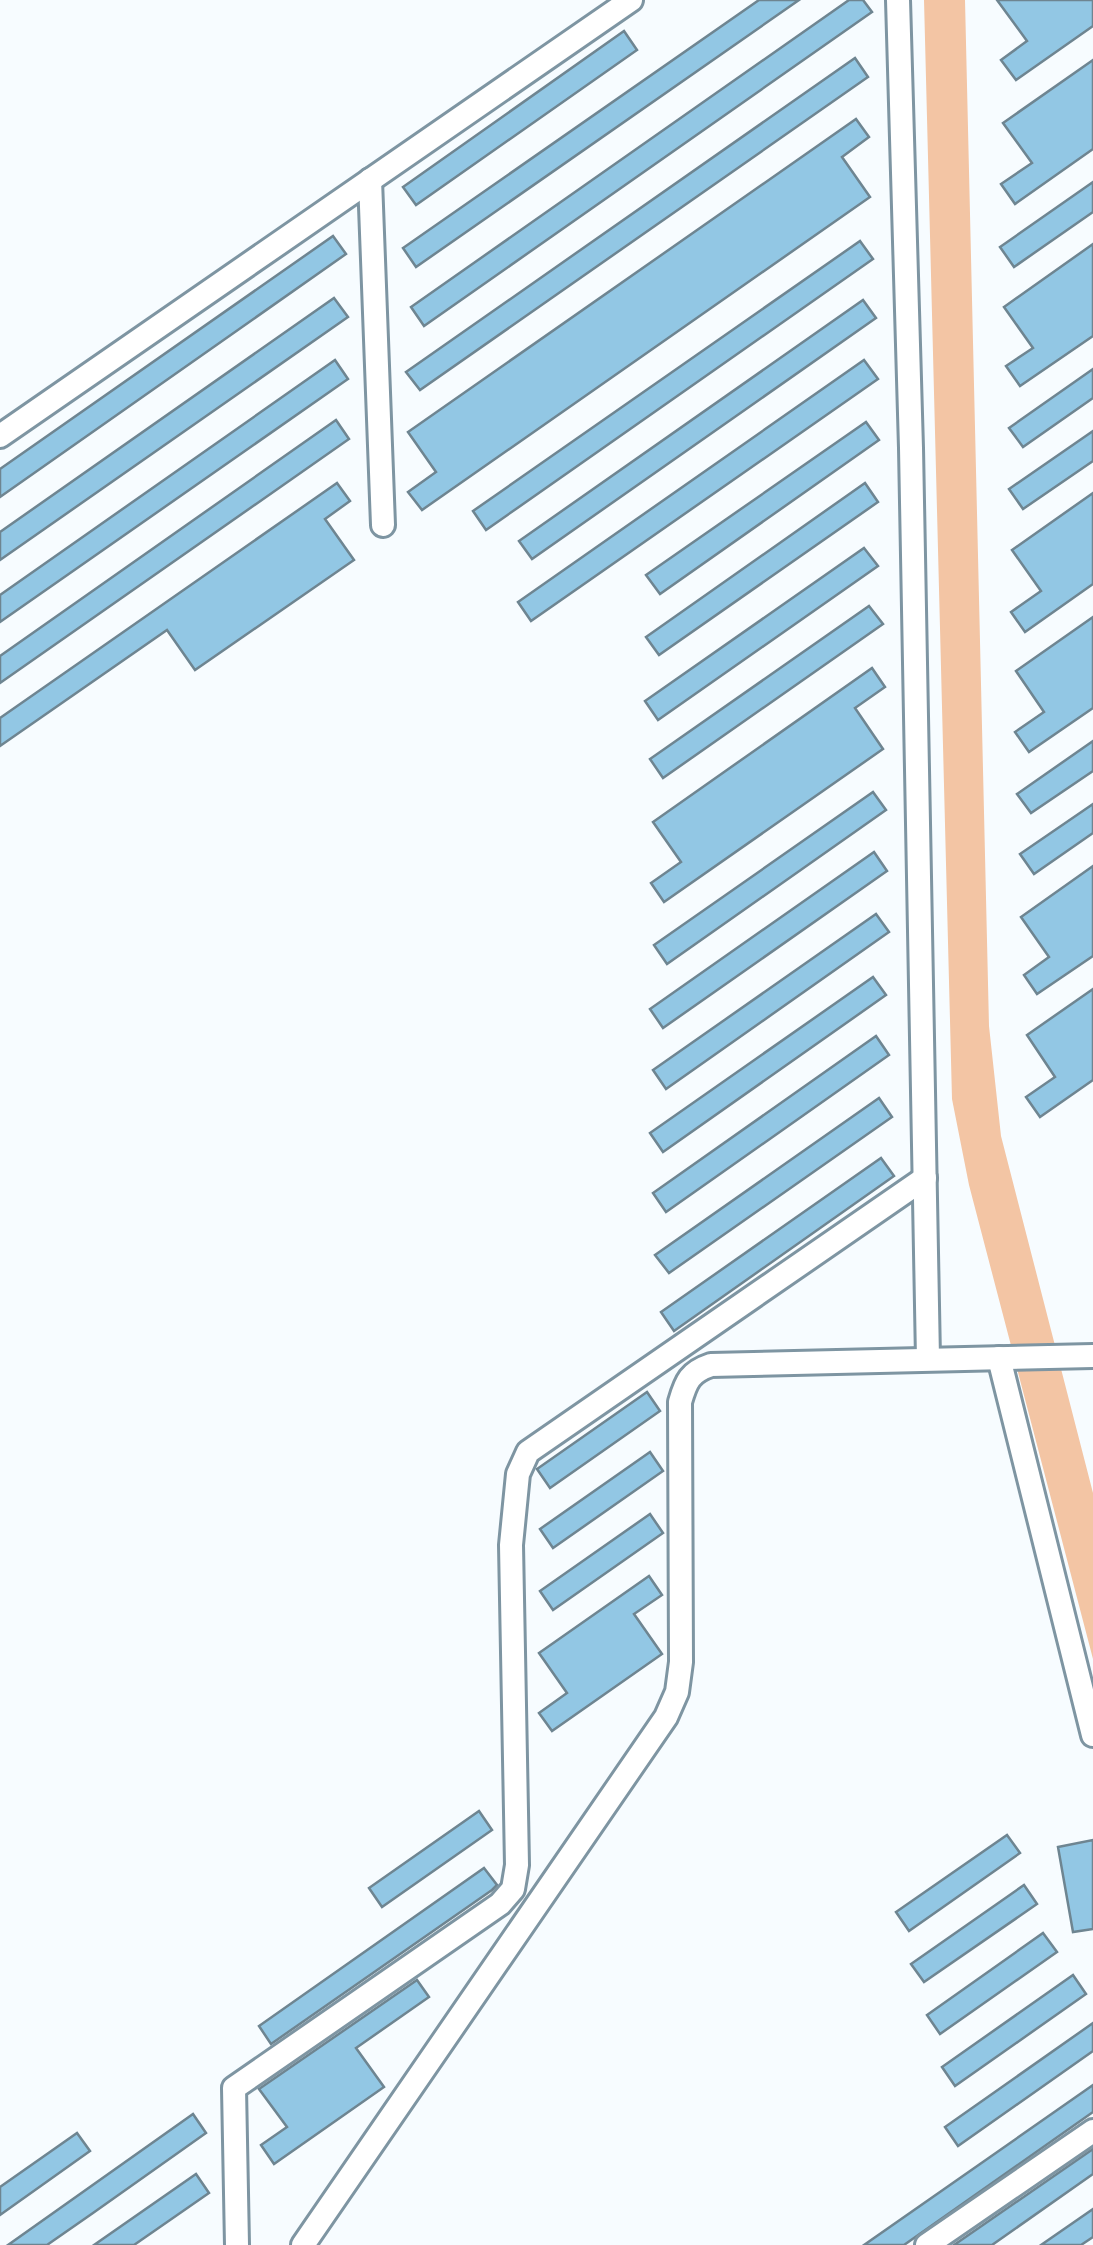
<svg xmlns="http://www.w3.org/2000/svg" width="1093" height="2245" font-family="'Nunito Sans',sans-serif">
	<rect width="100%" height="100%" fill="#f7fcff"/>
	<!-- water -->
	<polygon fill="#f3c5a4" points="924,0 965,0 989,1026 1001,1136 1093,1493 1093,1659 969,1185 952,1099"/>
	<!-- building -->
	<g fill="#92c7e4" stroke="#6e8591" stroke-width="2.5">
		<polygon points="759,0 799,0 416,267 403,248"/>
		<polygon points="849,0 863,0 872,12 424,326 411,307"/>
		<polygon points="997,0 1093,0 1093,26 1016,80 1001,60 1027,41"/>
		<polygon points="624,31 637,50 416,205 403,187"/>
		<polygon points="855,58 868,77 420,390 406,372"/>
		<polygon points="1093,60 1093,149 1015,204 1001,184 1032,163 1003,123"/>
		<polygon points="856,119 869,137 842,157 870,197 422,510 408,492 436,472 408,432"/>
		<polygon points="1093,182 1093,212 1014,267 1000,247"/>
		<polygon points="333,236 346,254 0,497 0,469"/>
		<polygon points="860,241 873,259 486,530 473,511"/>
		<polygon points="1093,244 1093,336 1020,386 1006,366 1033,348 1004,307"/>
		<polygon points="334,298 348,317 0,560 0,532"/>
		<polygon points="863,300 876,318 532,559 519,541"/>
		<polygon points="335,360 348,379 0,622 0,595"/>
		<polygon points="864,360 878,379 531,621 518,602"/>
		<polygon points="1093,369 1093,398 1023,447 1009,428"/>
		<polygon points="336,420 349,439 0,683 0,656"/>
		<polygon points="866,422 879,440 660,594 646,575"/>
		<polygon points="1093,431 1093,461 1023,509 1009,489"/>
		<polygon points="337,483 350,501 325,519 354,560 195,670 167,630 0,746 0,718"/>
		<polygon points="865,483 878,502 659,655 646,637"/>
		<polygon points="1093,493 1093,584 1025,632 1011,612 1041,591 1012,550"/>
		<polygon points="864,548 878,566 658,720 645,701"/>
		<polygon points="869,606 883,624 663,778 650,759"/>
		<polygon points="1093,617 1093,708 1029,752 1015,732 1044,712 1016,671"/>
		<polygon points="872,668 885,687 855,708 883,749 664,902 651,883 681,862 653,822"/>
		<polygon points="1093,741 1093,771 1031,813 1017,794"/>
		<polygon points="873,792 886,810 667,964 654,945"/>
		<polygon points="1093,804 1093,833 1034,874 1020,854"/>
		<polygon points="874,852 887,871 663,1028 650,1009"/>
		<polygon points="1093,866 1093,956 1037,994 1024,975 1049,957 1021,917"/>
		<polygon points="876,914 889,932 666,1089 653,1070"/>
		<polygon points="873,977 886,995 663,1152 650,1133"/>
		<polygon points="1093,989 1093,1080 1040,1117 1026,1097 1055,1077 1027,1035"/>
		<polygon points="876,1036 889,1055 666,1212 653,1193"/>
		<polygon points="879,1098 892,1117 669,1273 655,1255"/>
		<polygon points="881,1158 894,1176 674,1331 661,1312"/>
		<polygon points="647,1392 660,1411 550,1488 537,1469"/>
		<polygon points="650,1452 663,1471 553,1548 540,1529"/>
		<polygon points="650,1514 663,1533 553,1610 540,1591"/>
		<polygon points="649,1576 662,1595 634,1614 662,1654 552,1731 539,1713 567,1693 539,1653"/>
		<polygon points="479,1811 492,1830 382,1907 369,1888"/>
		<polygon points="1007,1835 1020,1853 909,1931 896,1912"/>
		<polygon points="1093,1840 1093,1929 1073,1932 1058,1847"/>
		<polygon points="484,1868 497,1885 492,1890 271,2044 259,2026"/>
		<polygon points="1024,1885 1037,1904 924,1982 911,1964"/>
		<polygon points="1043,1933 1057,1952 940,2034 927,2015"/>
		<polygon points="1073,1975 1086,1994 955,2086 942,2067"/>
		<polygon points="417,1980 429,1997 356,2048 384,2087 274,2164 261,2145 287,2127 259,2089"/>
		<polygon points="1093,2023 1093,2051 958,2146 945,2127"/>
		<polygon points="1093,2085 1093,2112 904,2245 864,2245"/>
		<polygon points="193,2114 206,2133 93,2213 47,2245 8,2245"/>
		<polygon points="77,2133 90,2151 0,2215 0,2187"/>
		<polygon points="1093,2149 1093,2174 992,2245 954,2245"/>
		<polygon points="196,2174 209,2193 134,2245 94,2245"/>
		<polygon points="1093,2209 1093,2237 1081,2245 1041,2245"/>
	</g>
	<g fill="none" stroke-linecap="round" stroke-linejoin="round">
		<!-- minor casing -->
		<g stroke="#7e95a2" stroke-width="28">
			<g id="minor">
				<polyline points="898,0 911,448 928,1359"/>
				<polyline points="370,180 383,525"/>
				<polyline points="0,436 631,0"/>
				<polyline points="999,1358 1093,1735"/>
				<polyline points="237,2245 234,2088 500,1904 513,1889 517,1865 511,1545 518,1474 528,1452 925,1178"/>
				<path d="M303,2245L666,1717L677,1692L681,1662L680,1402C686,1381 690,1372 711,1365L1093,1356"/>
				<polyline points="927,2245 1093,2131"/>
			</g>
		</g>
		<!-- minor -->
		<use href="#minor" stroke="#fff" stroke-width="22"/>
	</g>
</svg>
